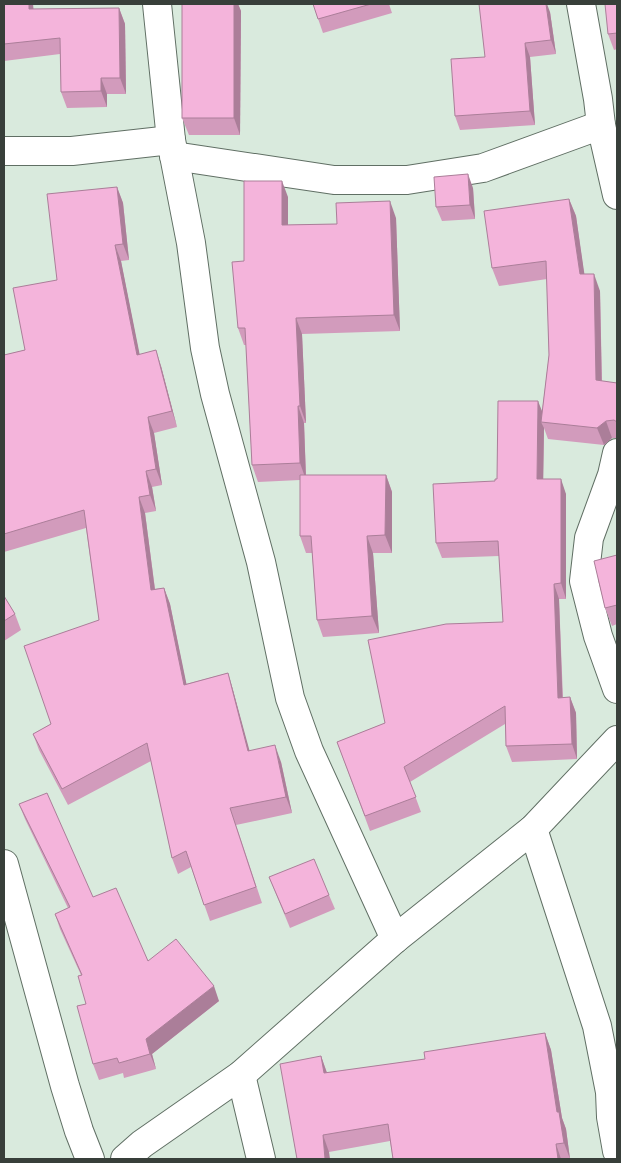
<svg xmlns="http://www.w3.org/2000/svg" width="621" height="1163" font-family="Literata,serif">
	<rect width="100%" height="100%" fill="#d9eadd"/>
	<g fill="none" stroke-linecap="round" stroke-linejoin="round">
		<!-- minor casing -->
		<g stroke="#606f64" stroke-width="30">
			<g id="minor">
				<polyline points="157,4 171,140 191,243 205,348 215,394 261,562 290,698 309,751 395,939"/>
				<polyline points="581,4 598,99 601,125 617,195"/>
				<polyline points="4,151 72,151 171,140"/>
				<polyline points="174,156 334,180 407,180 483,168 601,125"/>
				<polyline points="617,453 612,475 589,538 584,581 598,636 617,689"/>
				<polyline points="533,829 597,1026 610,1092 611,1117 617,1151"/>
				<polyline points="4,864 65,1086 79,1131 90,1159"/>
				<polyline points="241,1075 261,1159"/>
				<polyline points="125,1159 142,1144 241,1075 395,939 533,829 617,740"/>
			</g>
		</g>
		<!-- minor -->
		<use href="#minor" stroke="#fff" stroke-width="28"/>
	</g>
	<!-- wall -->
	<g fill="#d29bbc">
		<polygon points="4,4 34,9 119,8 125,24 126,94 107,94 107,107 67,108 61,92 60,54 4,61"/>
		<polygon points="182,4 238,4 241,11 240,135 189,135 182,118"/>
		<polygon points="313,4 389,4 392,13 323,33"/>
		<polygon points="617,4 617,49 614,50 608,34"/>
		<polygon points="550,12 556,54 530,57 535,125 460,130 455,116 485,57"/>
		<polygon points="117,187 123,203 129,260 121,261 139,354 161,366 177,427 154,433 162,485 152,487 156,511 145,513 155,589 164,588 170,604 186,684 228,673 233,690 249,751 281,762 292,813 236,825 262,903 210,921 191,867 178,874 172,858 151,761 68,805 39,750 33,734 51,724 99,620 86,528 4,552 4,355 25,350 57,280"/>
		<polygon points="473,188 475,219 442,221 436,207"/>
		<polygon points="288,197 288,225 337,224 396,218 400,331 302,334 306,423 304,423 306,475 386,475 392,492 392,553 373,553 379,633 323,637 317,620 312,553 306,553 300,536 300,480 258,482 252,465 246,345 244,345 238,328 244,261"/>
		<polygon points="569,199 576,216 584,274 600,291 602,381 617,383 617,438 612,438 604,445 548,439 544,428 543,479 566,494 566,599 559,599 563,698 570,697 576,713 577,759 512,762 506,746 505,724 410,782 421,812 370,831 337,742 385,723 503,622 499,556 442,558 436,543 497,479 542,412 549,355 547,279 499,286 492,268"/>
		<polygon points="617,555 617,624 612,626 605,608"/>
		<polygon points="4,596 15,614 21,630 4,641"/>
		<polygon points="19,804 93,897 148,961 219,1001 152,1054 156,1069 124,1078 123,1073 99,1080 93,1064 86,1004 81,975 60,929 55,914 68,908 25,819"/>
		<polygon points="269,877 329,895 335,909 290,928"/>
		<polygon points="545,1033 551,1050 562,1118 566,1129 570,1159 393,1159 390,1141 329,1152 297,1159 321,1056 327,1073 425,1059"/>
	</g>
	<!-- shaded-wall -->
	<g fill="#ab7e99">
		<polygon points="29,4 33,4 35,25 29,9"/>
		<polygon points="234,4 238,4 241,11 240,135 234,118"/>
		<polygon points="546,4 547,4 550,12 556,54 551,40"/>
		<polygon points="119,8 125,24 126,94 120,78"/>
		<polygon points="525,43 530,57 535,125 530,111"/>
		<polygon points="101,78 107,94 107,107 101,91"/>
		<polygon points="468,174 473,188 475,219 470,205"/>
		<polygon points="282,181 288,197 288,242 282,225"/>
		<polygon points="117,187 123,203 129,260 123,244"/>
		<polygon points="569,199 576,216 587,292 580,274"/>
		<polygon points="390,201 396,218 400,331 394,315"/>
		<polygon points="115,245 121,261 143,371 137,355"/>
		<polygon points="594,274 600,291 602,398 596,380"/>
		<polygon points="296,318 302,334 306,423 300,406"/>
		<polygon points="156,350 161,366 177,427 172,411"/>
		<polygon points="538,401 544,416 541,422 544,428 543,494 537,479"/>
		<polygon points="298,406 304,423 306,480 300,463"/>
		<polygon points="148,417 154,433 162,485 156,469"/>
		<polygon points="606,421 612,438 604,445 597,428"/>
		<polygon points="146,471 152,487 156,511 150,495"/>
		<polygon points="386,475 392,492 392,553 385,535"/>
		<polygon points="561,479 566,494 566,599 561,583"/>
		<polygon points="139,497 145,513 157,606 151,590"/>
		<polygon points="367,536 373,553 379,633 372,616"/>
		<polygon points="554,584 559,599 563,713 558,698"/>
		<polygon points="164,588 170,604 190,701 184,685"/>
		<polygon points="228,673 233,690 254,767 248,751"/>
		<polygon points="570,697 576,713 577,759 572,744"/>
		<polygon points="275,745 281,762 292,813 286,797"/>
		<polygon points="214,986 219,1001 152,1054 156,1069 150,1054 146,1039"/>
		<polygon points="545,1033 551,1050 562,1118 566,1129 570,1159 564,1143 557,1112"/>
		<polygon points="321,1056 327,1073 324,1073"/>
		<polygon points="323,1135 329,1152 330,1159 325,1159"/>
		<polygon points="556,1144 561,1159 558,1159"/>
	</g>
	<!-- building -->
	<g fill="#f4b4db" stroke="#ab7e99">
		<polygon points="4,4 29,4 29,9 119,8 120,78 101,78 101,91 61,92 60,38 4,44"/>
		<rect x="182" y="4" width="52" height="114"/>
		<polygon points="313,4 371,4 318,19"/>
		<polygon points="479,4 546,4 551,40 525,43 530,111 455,116 451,59 485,57"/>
		<polygon points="605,4 617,4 617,33 608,34"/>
		<polygon points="468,174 470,205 436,207 434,177"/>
		<polygon points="244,181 282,181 282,225 337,224 336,203 390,201 394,315 296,318 300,406 298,406 300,463 252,465 245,328 238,328 232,262 244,261"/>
		<polygon points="117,187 123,244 115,245 137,355 156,350 172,411 148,417 156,469 146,471 150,495 139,497 151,590 164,588 184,685 228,673 248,751 275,745 286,797 230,808 256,887 204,905 186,851 172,858 147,743 62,789 33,734 51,724 24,646 99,620 84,510 4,534 4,355 25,350 13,288 57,280 47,194"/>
		<polygon points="569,199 580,274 594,274 596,380 617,383 617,422 614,420 606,421 597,428 541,422 549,355 546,261 492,268 484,211"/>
		<polygon points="498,401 538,401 537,479 561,479 561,583 554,584 558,698 570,697 572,744 506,746 505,706 404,767 416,797 365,816 337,742 385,723 368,640 446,624 503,622 498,541 436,543 433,484 495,481 495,479 497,479"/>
		<polygon points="300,475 386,475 385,535 367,536 372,616 317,620 311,536 300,536"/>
		<polygon points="617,555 617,605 605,608 594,561"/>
		<polygon points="4,596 15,614 4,621"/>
		<polygon points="47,793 93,897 116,888 148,961 176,939 214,986 146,1039 150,1054 119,1063 117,1058 93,1064 77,1006 86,1004 78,976 82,975 55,914 70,907 19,804"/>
		<polygon points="314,859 329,895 285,914 269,877"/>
		<polygon points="545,1033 557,1112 559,1112 564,1143 556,1144 558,1159 393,1159 388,1124 323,1135 325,1159 297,1159 280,1064 321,1056 324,1073 425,1059 424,1052"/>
	</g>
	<!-- border -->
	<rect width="621" height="1163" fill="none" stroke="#383f3a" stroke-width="10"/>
</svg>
